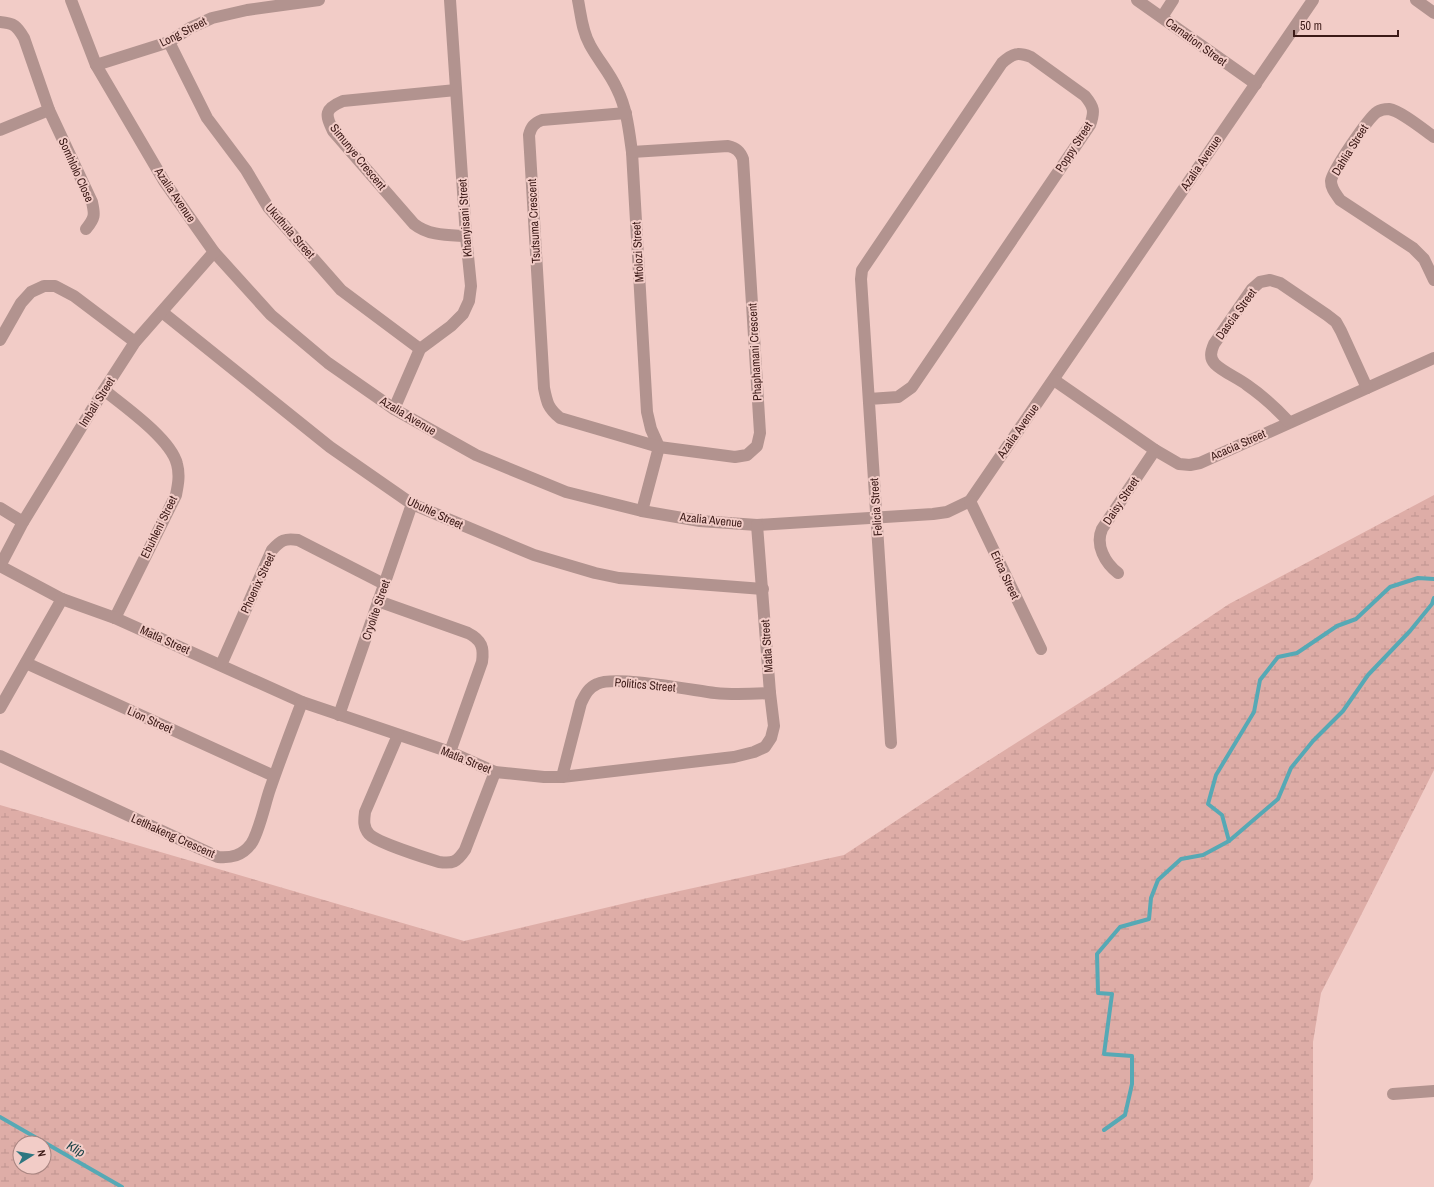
<svg xmlns="http://www.w3.org/2000/svg" width="1434" height="1187" font-family="'Archivo Narrow',sans-serif">
	<defs>
		<pattern id="wetland-marsh" width="20" height="14" patternUnits="userSpaceOnUse"><rect width="20" height="14" fill="#deada7"/><path d="M1 5h8M5 5V1M11 12h8M15 12V8" fill="none" stroke="#bf948f"/></pattern>
	</defs>
	<rect width="100%" height="100%" fill="#f2ccc7"/>
	<!-- wetland -->
	<path fill="url(#wetland-marsh)" fill-rule="evenodd" d="M1434,495V770L1351,935L1321,993L1313,1042V1179L1309,1187H0V805L464,941L643,899L844,855L964,776L1111,683L1229,604ZM20,1143H44V1167H20Z"/>
	<g fill="none" stroke-linecap="round" stroke-linejoin="round">
		<!-- stream -->
		<g stroke="#56a9b5" stroke-width="4">
			<polyline points="1229,841 1222,815 1208,804 1216,775 1254,712 1260,680 1278,657 1297,653 1337,626 1356,619 1390,587 1418,578 1434,579"/>
			<polyline points="0,1117 122,1187"/>
			<polyline points="1104,1130 1125,1115 1132,1084 1132,1056 1104,1054 1112,994 1098,993 1097,954 1120,927 1149,919 1151,898 1158,880 1181,859 1203,855 1229,841 1278,799 1291,768 1313,741 1343,711 1368,675 1410,631 1432,604 1434,598"/>
		</g>
		<!-- minor -->
		<g stroke="#b2938f" stroke-width="12">
			<polyline points="71,0 96,65 164,181 214,252 271,315 328,363 394,409 476,455 566,492 642,511 700,521 757,525 933,514 947,512 970,501 1313,0"/>
			<path d="M578,0C581,15 582,31 590,45C598,60 610,73 617,89C627,109 629,131 632,152L647,412L651,429L659,447L642,511"/>
			<polyline points="1137,0 1256,84"/>
			<polyline points="1416,0 1434,13"/>
			<polyline points="1162,17 1173,0"/>
			<path d="M0,22C14,23 17,26 24,38L49,110L92,202C95,215 95,218 86,229"/>
			<polyline points="169,42 207,118 246,170 268,207 341,290 420,349"/>
			<polyline points="96,65 169,42 190,28 212,18 247,10 319,0"/>
			<path d="M456,90L343,101C324,109 325,114 333,131L414,224C429,236 448,235 466,236"/>
			<path d="M626,113L542,120C534,123 531,127 529,135L544,388C547,403 548,408 560,418L659,447L735,457L747,455L757,446L760,433L743,159C740,151 736,148 728,146L632,152"/>
			<polyline points="0,130 49,110"/>
			<path d="M1434,137C1424,130 1401,111 1389,109C1386,109 1380,110 1377,112C1369,117 1332,171 1331,181C1331,189 1336,194 1340,200L1413,248L1424,259L1434,280"/>
			<polyline points="162,312 330,447 412,504 534,555 595,573 619,578 763,589"/>
			<polyline points="0,340 21,303 31,292 44,286 55,286 74,296 135,342"/>
			<polyline points="1054,380 1155,450 1179,464 1190,465 1200,463 1434,358"/>
			<path d="M104,390C124,406 171,439 177,464C180,475 178,485 176,495L115,618"/>
			<path d="M869,399L898,397L912,387L1090,125C1095,111 1094,107 1085,96L1031,57C1018,52 1013,53 1002,63L862,270L861,279L891,743"/>
			<polyline points="394,409 420,349 451,326 463,314 469,301 471,286 466,236 450,0"/>
			<path d="M1289,422C1276,408 1263,396 1247,385C1238,378 1223,372 1215,364C1209,358 1211,351 1214,344L1252,289L1260,282L1270,280L1280,283L1327,315L1336,322L1341,331L1367,388"/>
			<polyline points="970,501 1041,649"/>
			<polyline points="0,508 23,522"/>
			<polyline points="0,566 62,599 115,618 302,702 450,752 495,772 544,777 562,777 734,757 754,752 765,747 771,738 774,726 770,693 757,525"/>
			<polyline points="0,566 23,522 104,390 135,342 214,252"/>
			<path d="M1118,573C1105,563 1095,545 1102,529L1155,450"/>
			<path d="M378,601L468,633C482,640 484,648 482,662L450,752"/>
			<polyline points="26,663 274,776"/>
			<path d="M221,665L272,550C281,540 285,538 298,540L384,584"/>
			<polyline points="0,708 62,599"/>
			<polyline points="339,715 412,504"/>
			<path d="M398,735L365,812C364,820 363,827 369,834C376,842 426,858 439,862C453,864 457,862 465,850L495,772"/>
			<path d="M0,756L218,857C231,858 242,856 251,844C259,833 265,803 270,789C280,760 291,731 302,702"/>
			<path d="M562,777L581,703C585,695 588,688 597,684C615,675 691,690 715,693C734,695 752,694 770,693"/>
			<polyline points="1393,1094 1434,1091"/>
		</g>
	</g>
	<g text-anchor="middle" dominant-baseline="central" stroke-width="4" stroke-linejoin="round" paint-order="stroke">
		<!-- street labels -->
		<g font-size="12" fill="#3c1a17" stroke="#f2ccc7">
			<text transform="translate(183 32) rotate(-27)">Long Street</text>
			<text transform="translate(1196 42) rotate(36)">Carnation Street</text>
			<text transform="translate(1074 147) rotate(-57)">Poppy Street</text>
			<text transform="translate(1350 150) rotate(-58)">Dahlia Street</text>
			<text transform="translate(358 157) rotate(51)">Simunye Crescent</text>
			<text transform="translate(1201 163) rotate(-56)">Azalia Avenue</text>
			<text transform="translate(76 170) rotate(66)">Somhlolo Close</text>
			<text transform="translate(175 195) rotate(56)">Azalia Avenue</text>
			<text transform="translate(465 218) rotate(-94)">Khanyisani Street</text>
			<text transform="translate(534 221) rotate(-93)">Tsutsuma Crescent</text>
			<text transform="translate(290 231) rotate(49)">Ukuthula Street</text>
			<text transform="translate(638 252) rotate(-93)">Mfolozi Street</text>
			<text transform="translate(1236 314) rotate(-54)">Dascia Street</text>
			<text transform="translate(755 352) rotate(-93)">Phaphamani Crescent</text>
			<text transform="translate(97 402) rotate(-58)">Imbali Street</text>
			<text transform="translate(408 416) rotate(31)">Azalia Avenue</text>
			<text transform="translate(1018 431) rotate(-55)">Azalia Avenue</text>
			<text transform="translate(1238 445) rotate(-24)">Acacia Street</text>
			<text transform="translate(1121 501) rotate(-56)">Daisy Street</text>
			<text transform="translate(876 507) rotate(-94)">Felicia Street</text>
			<text transform="translate(435 513) rotate(25)">Ubuhle Street</text>
			<text transform="translate(711 520) rotate(6)">Azalia Avenue</text>
			<text transform="translate(159 527) rotate(-64)">Ebuhleni Street</text>
			<text transform="translate(1005 575) rotate(65)">Erica Street</text>
			<text transform="translate(258 583) rotate(-65)">Phoenix Street</text>
			<text transform="translate(376 610) rotate(-71)">Cryolite Street</text>
			<text transform="translate(165 640) rotate(24)">Matla Street</text>
			<text transform="translate(767 646) rotate(-94)">Matla Street</text>
			<text transform="translate(645 685) rotate(5)">Politics Street</text>
			<text transform="translate(150 720) rotate(24)">Lion Street</text>
			<text transform="translate(466 760) rotate(22)">Matla Street</text>
			<text transform="translate(173 836) rotate(24)">Letlhakeng Crescent</text>
		</g>
		<!-- water labels -->
		<g font-size="13" font-style="italic" fill="#1a4247" stroke="#f2ccc7">
			<text transform="translate(76 1149) rotate(30)">Klip</text>
		</g>
	</g>
	<!-- north arrow -->
	<g transform="translate(32 1155) rotate(79)"><circle r="19" fill="#f2ccc7" stroke="#a98581"/>
	<path d="M0-3L7 15L0 10L-7 15Z" fill="#2e7680"/>
	<text y="-6" font-size="11" font-weight="bold" text-anchor="middle" fill="#3c1a17">N</text>
	</g>
	<!-- scale -->
	<path d="M1294 30v6h104v-6" fill="none" stroke="#3c1a17" stroke-width="2"/>
	<text x="1300" y="30" font-size="12" fill="#3c1a17" stroke="#f2ccc7" stroke-width="3" paint-order="stroke">50 m</text>
</svg>
